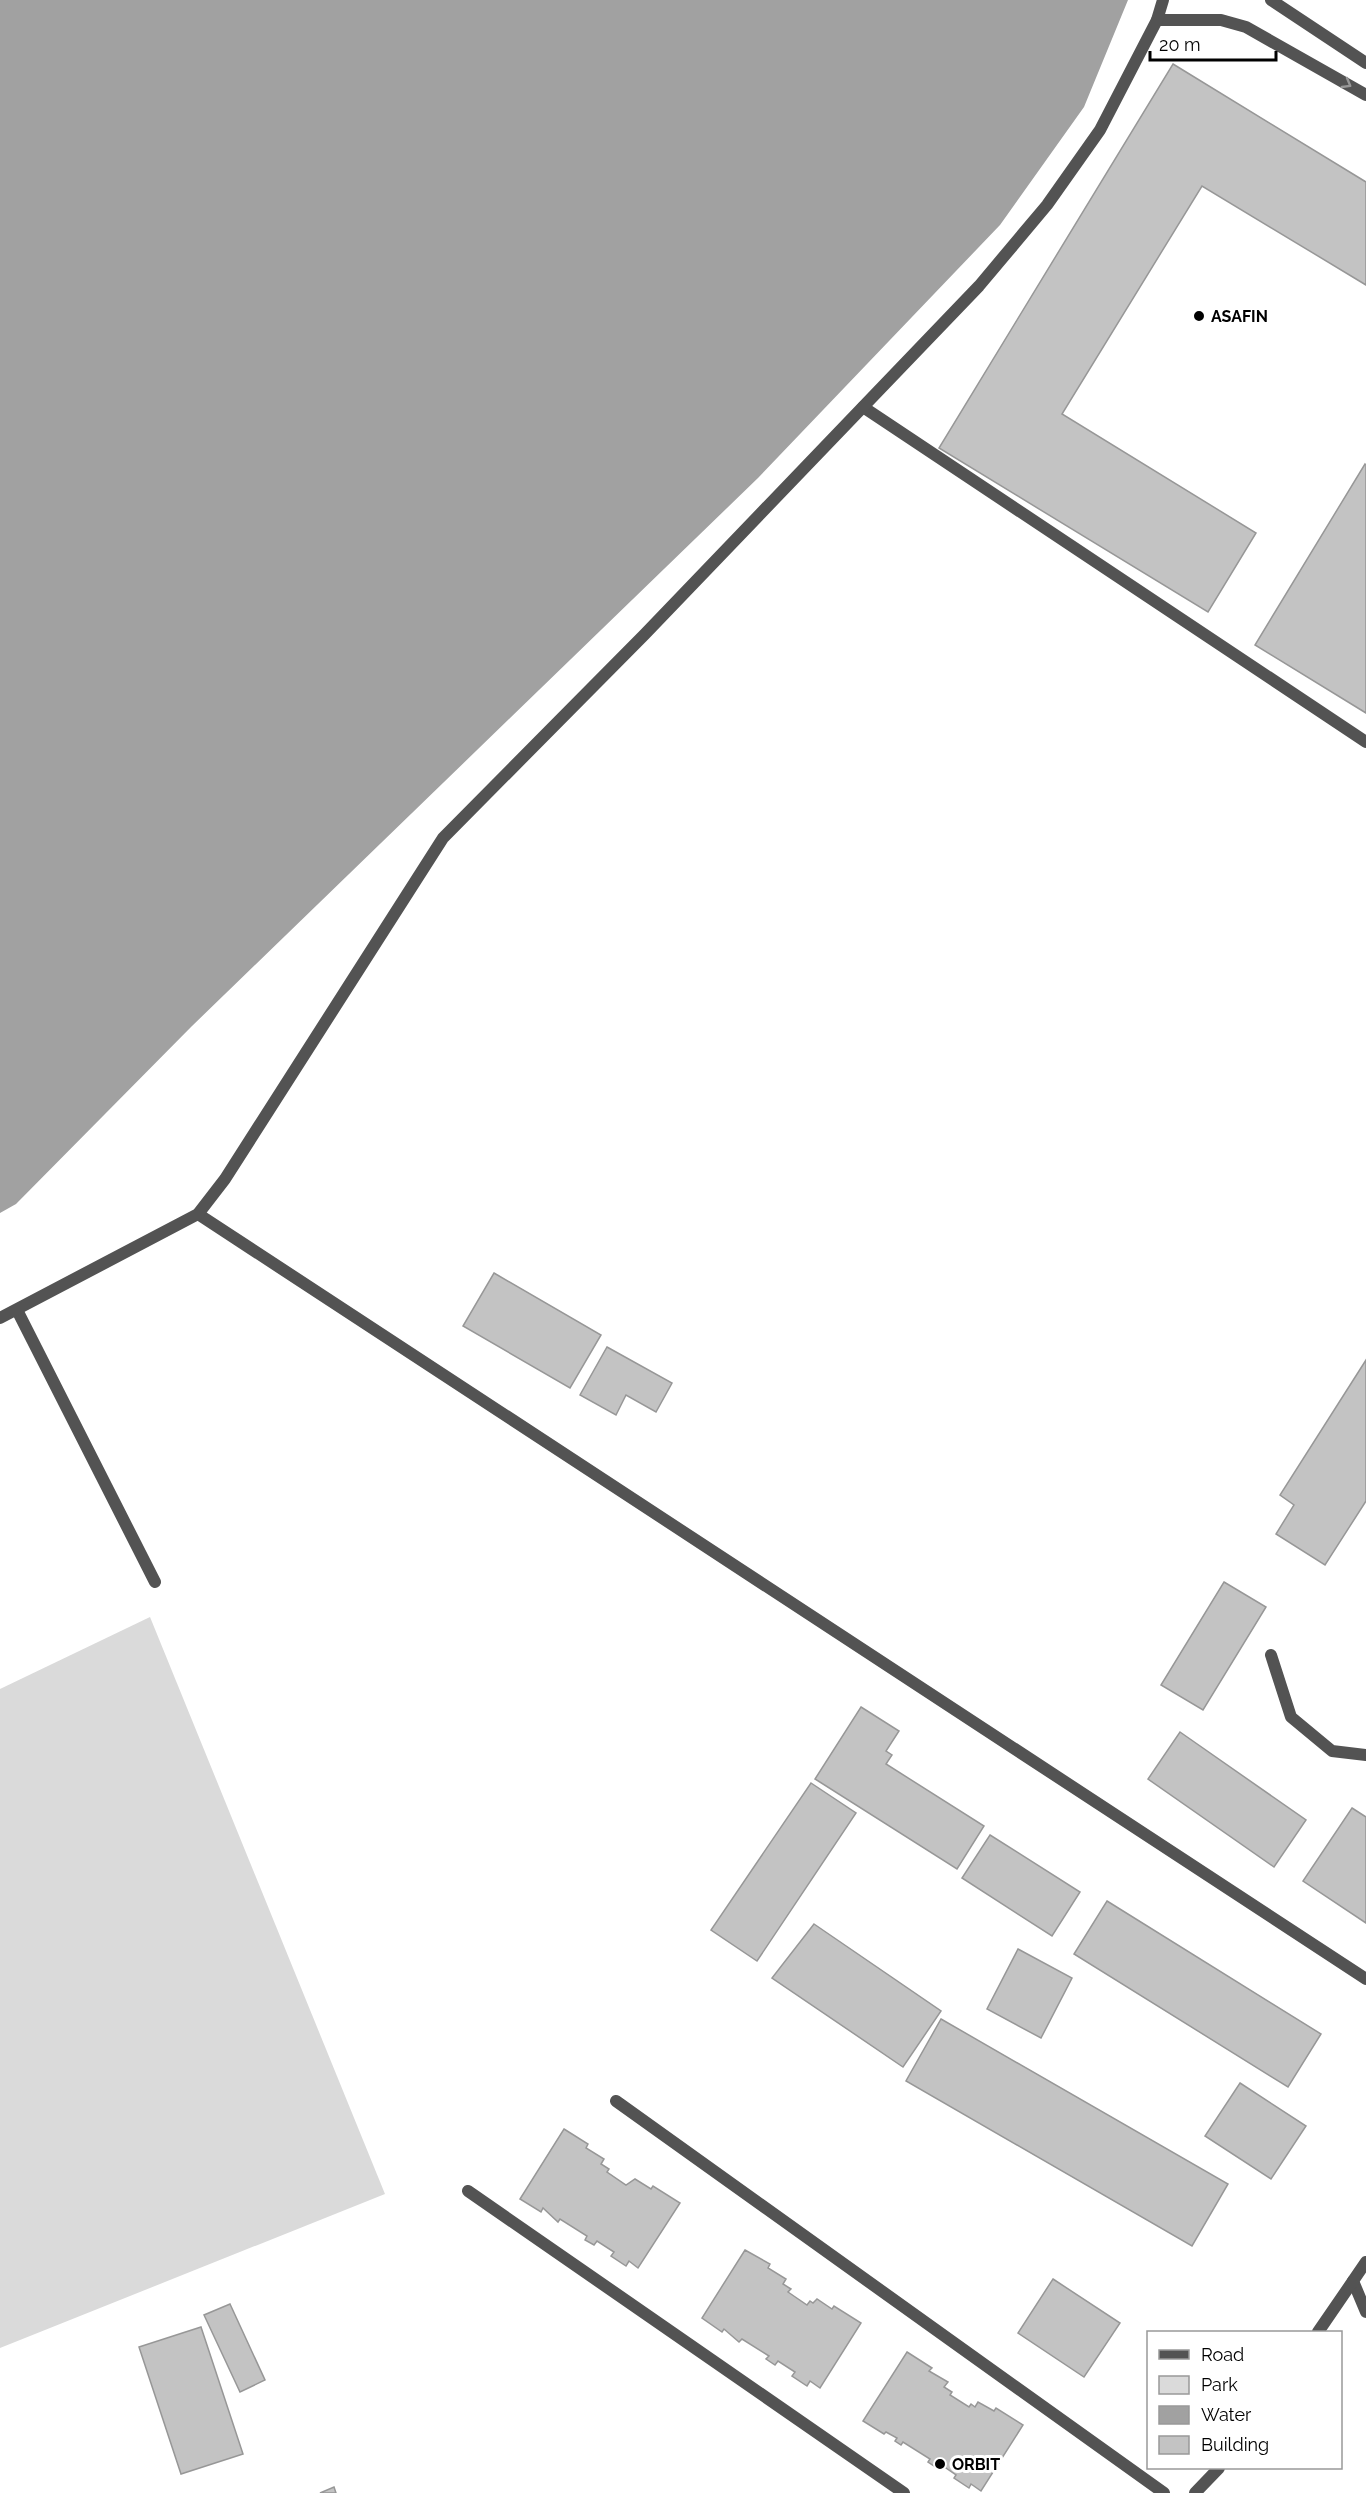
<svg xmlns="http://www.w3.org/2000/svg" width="1366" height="2493" font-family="Raleway,sans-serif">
	<rect width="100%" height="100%" fill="#fff"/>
	<!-- green -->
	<polygon fill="#dadada" points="150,1617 385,2194 0,2348 0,1689"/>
	<!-- water -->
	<polygon fill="#a1a1a1" points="0,0 1128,0 1084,107 1000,225 758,478 192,1026 16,1204 0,1213"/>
	<!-- building -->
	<g fill="#c3c3c3" stroke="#979797" stroke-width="1.5">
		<polygon points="1173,64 1366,182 1366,285 1202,186 1062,414 1256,533 1208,612 939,448"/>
		<polygon points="1365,464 1366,465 1366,713 1255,645"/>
		<polygon points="494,1273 601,1335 570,1388 463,1326"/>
		<polygon points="607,1347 672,1383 656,1412 626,1395 616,1415 580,1395"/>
		<polygon points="1366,1360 1366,1501 1325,1565 1276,1534 1294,1505 1280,1495"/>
		<polygon points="1224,1582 1266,1607 1203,1710 1161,1685"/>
		<polygon points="861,1707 899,1731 886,1751 892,1755 886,1764 984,1826 957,1869 815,1779"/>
		<polygon points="1180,1732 1306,1820 1274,1867 1148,1779"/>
		<polygon points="811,1783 856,1813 757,1961 711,1930"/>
		<polygon points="1352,1808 1366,1817 1366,1923 1303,1881"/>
		<polygon points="990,1835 1080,1892 1052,1936 962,1878"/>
		<polygon points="1107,1901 1321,2034 1288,2087 1074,1954"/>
		<polygon points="814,1924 941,2011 903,2067 772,1978"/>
		<polygon points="1018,1949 1072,1978 1041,2038 987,2009"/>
		<polygon points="941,2019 1228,2184 1192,2246 906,2081"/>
		<polygon points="1240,2083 1306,2126 1271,2179 1205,2136"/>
		<polygon points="564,2129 588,2144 586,2148 604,2159 601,2164 609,2169 607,2172 626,2185 635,2179 651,2189 653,2186 680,2203 638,2268 629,2261 626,2266 611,2256 614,2252 597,2241 594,2245 585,2240 587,2236 560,2219 558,2222 543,2208 541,2212 520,2199"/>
		<polygon points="745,2250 770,2264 768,2268 786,2279 783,2284 791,2289 788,2292 807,2305 810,2301 813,2303 817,2299 832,2309 834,2306 861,2323 820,2388 810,2381 807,2386 792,2376 795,2372 778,2361 775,2365 766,2359 769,2356 742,2339 739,2342 724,2329 722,2332 702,2318"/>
		<polygon points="1053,2279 1120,2323 1084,2377 1018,2333"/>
		<polygon points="230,2304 265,2380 240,2392 204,2315"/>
		<polygon points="201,2327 243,2454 181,2474 139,2347"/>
		<polygon points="907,2352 932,2368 929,2371 948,2382 944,2387 952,2392 950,2395 969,2407 971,2404 975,2407 978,2402 994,2411 996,2408 1023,2425 981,2491 971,2484 969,2488 954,2478 956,2475 940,2464 937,2468 928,2462 930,2459 903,2442 901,2445 895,2441 897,2438 886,2432 884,2434 863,2421"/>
		<polygon points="334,2487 336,2493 320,2493"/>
	</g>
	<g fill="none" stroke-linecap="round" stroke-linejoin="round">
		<!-- service -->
		<polyline stroke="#535353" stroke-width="12" points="1271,1655 1291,1717 1332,1751 1366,1755"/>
		<!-- minor -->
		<g stroke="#535353" stroke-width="12">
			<polyline points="1271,0 1366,63"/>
			<polyline points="1157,20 1221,20 1246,27 1366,95"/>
			<polyline points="863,407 1366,742"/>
			<polyline points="198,1214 1366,1979"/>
			<polyline points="17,1310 155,1582"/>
			<polyline points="0,1318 198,1214 225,1179 443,838 645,634 979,286 1047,205 1100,130 1157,20 1163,0"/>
			<polyline points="616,2101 1164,2493"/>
			<polyline points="468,2191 904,2493"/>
			<polyline points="1353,2281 1366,2312"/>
		</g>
		<!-- tertiary -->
		<g stroke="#535353" stroke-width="12">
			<polyline points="1318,2332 1366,2262"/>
			<polyline points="1195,2493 1219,2468"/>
		</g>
	</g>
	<!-- one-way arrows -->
	<defs><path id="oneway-chevron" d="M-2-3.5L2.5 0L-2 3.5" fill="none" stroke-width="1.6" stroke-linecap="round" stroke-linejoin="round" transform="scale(1.5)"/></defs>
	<use stroke="#989898" href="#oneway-chevron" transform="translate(1347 84) rotate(30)"/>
	<!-- markers -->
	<g fill="#000" stroke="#fff" stroke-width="2">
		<circle cx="1199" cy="316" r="6"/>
		<circle cx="940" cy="2464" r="6"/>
	</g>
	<g text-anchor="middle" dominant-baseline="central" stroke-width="6" stroke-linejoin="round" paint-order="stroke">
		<!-- poi labels -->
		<g font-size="16" font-weight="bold" fill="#000" stroke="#fff" text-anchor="start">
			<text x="1211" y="316">ASAFIN</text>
			<text x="952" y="2464">ORBIT</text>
		</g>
	</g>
	<!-- legend -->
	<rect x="1147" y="2331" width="195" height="138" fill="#ffffff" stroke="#999999" stroke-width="1.5"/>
	<rect x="1159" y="2350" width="30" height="9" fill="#535353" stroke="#999999" stroke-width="1.5"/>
	<text x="1201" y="2361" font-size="18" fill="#000000">Road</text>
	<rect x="1159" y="2376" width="30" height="18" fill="#dadada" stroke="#999999" stroke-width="1.5"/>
	<text x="1201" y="2391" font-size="18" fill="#000000">Park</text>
	<rect x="1159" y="2406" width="30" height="18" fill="#a1a1a1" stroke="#999999" stroke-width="1.5"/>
	<text x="1201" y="2421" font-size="18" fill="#000000">Water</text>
	<rect x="1159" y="2436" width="30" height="18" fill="#c3c3c3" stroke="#999999" stroke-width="1.5"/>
	<text x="1201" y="2451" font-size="18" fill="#000000">Building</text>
	<!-- scale -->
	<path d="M1150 51v9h126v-9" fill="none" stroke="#000000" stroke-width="3"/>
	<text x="1159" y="51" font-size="18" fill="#000000" stroke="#ffffff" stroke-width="4.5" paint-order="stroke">20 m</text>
</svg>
